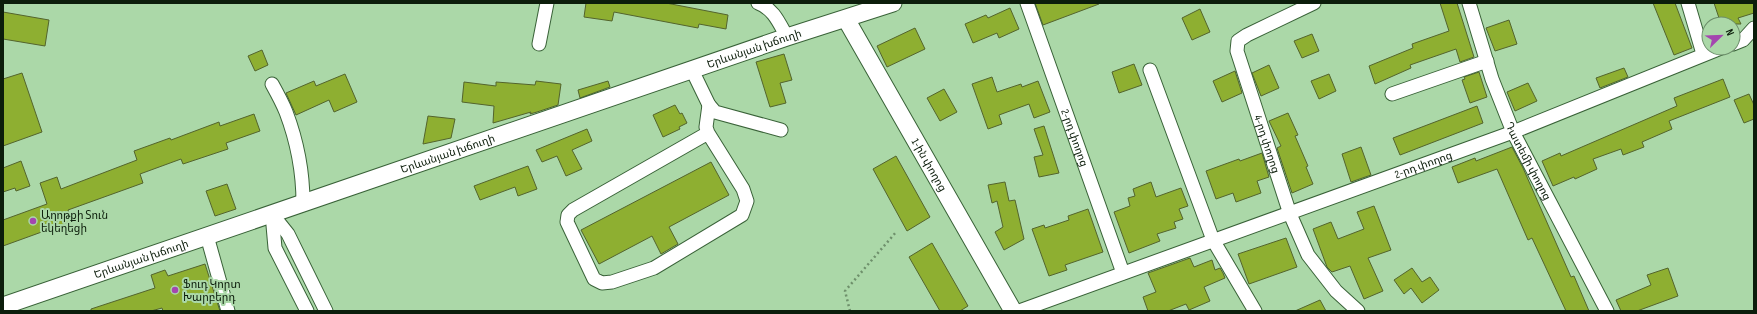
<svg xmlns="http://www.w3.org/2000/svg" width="1757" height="314" font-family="'Sofia Sans Condensed','Noto Sans Armenian',sans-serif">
	<rect width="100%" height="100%" fill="#abd8a8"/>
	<!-- building -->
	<g fill="#8eaf31" stroke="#53642d">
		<polygon points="586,3 666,3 728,15 726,29 699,24 698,28 614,12 612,21 584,17"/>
		<polygon points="1035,3 1099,3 1099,4 1043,25"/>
		<polygon points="1440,3 1457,3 1474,57 1460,62 1456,49 1410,65 1411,68 1375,84 1369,66 1413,48 1412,44 1449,31"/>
		<polygon points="1653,3 1675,3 1692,48 1674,55"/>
		<polygon points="1714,3 1754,3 1754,13 1738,18 1741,24 1721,24"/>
		<polygon points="1010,8 1019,29 999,38 997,33 973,43 965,24 986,15 988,18"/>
		<polygon points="1200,9 1210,32 1192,40 1182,18"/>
		<polygon points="3,12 49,20 45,46 3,39"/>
		<polygon points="1509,20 1517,44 1495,51 1486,28"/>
		<polygon points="915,28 925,49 887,67 877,46"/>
		<polygon points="1312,34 1319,51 1302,58 1294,41"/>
		<polygon points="262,50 268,65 255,71 248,56"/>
		<polygon points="784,54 792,80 780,83 786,103 770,107 756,62"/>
		<polygon points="1134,64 1142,85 1119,93 1112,72"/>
		<polygon points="1269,65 1279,88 1261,96 1252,73"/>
		<polygon points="1624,68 1628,77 1600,88 1596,78"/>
		<polygon points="1235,71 1242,93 1222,102 1213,81"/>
		<polygon points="1479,72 1487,97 1470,103 1462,80 1465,79 1464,77"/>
		<polygon points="22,73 42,132 3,146 3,79"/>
		<polygon points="345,74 357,102 334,112 329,100 296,115 286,93 314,81 316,86"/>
		<polygon points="1329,74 1336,91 1319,99 1311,81"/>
		<polygon points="992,77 997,92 1021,84 1022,87 1038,81 1050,112 1034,118 1029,104 999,115 1002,124 988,129 972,84"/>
		<polygon points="1723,79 1730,97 1669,121 1672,129 1642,142 1644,147 1623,155 1621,149 1593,159 1597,169 1575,179 1574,177 1553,186 1542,161 1560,153 1561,156 1677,106 1674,98"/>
		<polygon points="536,81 561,84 558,105 537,112 530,114 531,112 493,123 494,106 462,102 464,82 496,86 496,82 535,85"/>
		<polygon points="608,81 610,87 580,98 578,90"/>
		<polygon points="1528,83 1537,101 1515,111 1507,92"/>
		<polygon points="944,89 957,112 940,121 927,98"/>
		<polygon points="1749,94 1754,105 1754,119 1744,123 1734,100"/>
		<polygon points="675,105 680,114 682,113 687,123 679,127 680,129 663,137 653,115"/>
		<polygon points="1477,106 1483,123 1400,155 1393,138"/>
		<polygon points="1288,113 1298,135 1295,136 1308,166 1306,167 1313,184 1292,193 1277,148 1281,146 1269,121"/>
		<polygon points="254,114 260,131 226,143 228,149 183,164 181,159 140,174 143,183 68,210 72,221 3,246 3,220 47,204 40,183 57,177 61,189 137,160 134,151 170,138 171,140 219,122 220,126"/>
		<polygon points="428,116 455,119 451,138 423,144"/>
		<polygon points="1044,126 1059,173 1039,177 1034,157 1043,155 1034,129"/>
		<polygon points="587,129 592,141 572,150 582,169 566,176 557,156 542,162 536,150"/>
		<polygon points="1361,147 1371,175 1351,182 1342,154"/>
		<polygon points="1512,147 1523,168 1571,277 1574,276 1589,311 1566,311 1532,238 1528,240 1497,169 1458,183 1452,167 1475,158 1476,161"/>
		<polygon points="1262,153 1269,177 1257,181 1261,193 1236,202 1233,193 1216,199 1206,171 1239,159 1240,161"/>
		<polygon points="896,156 930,217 907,231 873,169"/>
		<polygon points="21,161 30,186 16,191 15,188 3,192 3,168"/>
		<polygon points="711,162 729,195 669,227 678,244 661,254 652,236 599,264 581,230"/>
		<polygon points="528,166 537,189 518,196 515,187 480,200 474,186"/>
		<polygon points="1005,182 1009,201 1015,200 1024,239 1004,250 995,232 1003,227 997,201 992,203 988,185"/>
		<polygon points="1151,182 1156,197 1181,188 1188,206 1179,209 1183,219 1174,222 1176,228 1157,234 1160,241 1129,253 1114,212 1130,206 1128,198 1135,196 1133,189"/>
		<polygon points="227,184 236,209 215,216 206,191"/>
		<polygon points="1374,206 1391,250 1368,258 1383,291 1364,299 1350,266 1332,272 1327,267 1313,229 1331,222 1338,239 1364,229 1357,212"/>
		<polygon points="1088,209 1103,252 1065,265 1067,270 1049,276 1032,229 1044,225 1045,228 1069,220 1068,216"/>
		<polygon points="1286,238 1297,267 1249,284 1238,254"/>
		<polygon points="932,243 968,306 960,311 940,311 909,257"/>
		<polygon points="1190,258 1194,267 1212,260 1215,270 1220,268 1223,273 1225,278 1204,287 1210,301 1189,310 1186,304 1168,311 1148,311 1143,297 1156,292 1148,273"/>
		<polygon points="205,264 220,311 163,311 162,308 151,311 91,311 91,309 155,288 151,275 165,270 168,276"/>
		<polygon points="1412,268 1422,282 1430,277 1439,290 1422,303 1411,288 1404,294 1394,280"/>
		<polygon points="1668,268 1678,296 1637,311 1621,311 1616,300 1651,285 1647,275"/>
		<polygon points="1320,300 1326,311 1295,311"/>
	</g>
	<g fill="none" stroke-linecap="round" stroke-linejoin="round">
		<!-- minor casing -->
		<g stroke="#396238" stroke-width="15">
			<g id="minor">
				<path d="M758,3C774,9 779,23 787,37"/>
				<path id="s1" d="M1027,3L1123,273"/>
				<path id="s2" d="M1314,3L1247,35L1238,41L1237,51L1290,214L1308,255L1336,291L1358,311"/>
				<path id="s3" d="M1469,3L1492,79L1513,132L1607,311"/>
				<polyline points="1688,3 1703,54"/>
				<polyline points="539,44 547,3"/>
				<polyline points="1733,44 1743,40 1754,28"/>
				<polyline points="692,70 709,105 715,112 781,130"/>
				<polyline points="1150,70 1213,240 1255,311"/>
				<path d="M272,84C277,93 282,102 286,112C297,141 303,173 303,203"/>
				<polyline points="1392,94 1487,61"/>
				<polyline points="708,133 573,210 568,215 567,222 594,279 602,283 612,282 654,268 742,215 747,201 743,189 708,133 706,127 709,105"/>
				<polyline points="272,214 288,234 326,311"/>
				<polyline points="272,214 275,248 307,311"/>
				<polyline points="207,236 228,311"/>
				<path id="s4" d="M1019,311L1513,132L1721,48"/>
			</g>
		</g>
		<!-- major casing -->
		<g stroke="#396238" stroke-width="19">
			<g id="major">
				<path id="s5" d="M846,19L1013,311"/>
				<path id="s6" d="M3,306L787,37L893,3"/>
			</g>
		</g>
		<!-- path -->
		<polyline stroke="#6e906b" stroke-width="2.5" stroke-dasharray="2 3" stroke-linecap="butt" points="850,311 845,291 897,231"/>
		<!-- minor -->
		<use href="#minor" stroke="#fff" stroke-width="13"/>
		<!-- major -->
		<use href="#major" stroke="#fff" stroke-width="17"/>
	</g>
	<!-- markers -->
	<g fill="#a446af" stroke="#abd8a8" stroke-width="1.5">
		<circle cx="33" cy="221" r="4"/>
		<circle cx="175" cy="290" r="4"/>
	</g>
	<g text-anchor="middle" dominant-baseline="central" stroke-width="4" stroke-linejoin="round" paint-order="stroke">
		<!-- street labels -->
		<g font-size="11" fill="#0c1d0b" stroke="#abd8a8">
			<text stroke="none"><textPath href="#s6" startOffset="794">Երևանյան խճուղի</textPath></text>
			<text stroke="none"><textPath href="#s1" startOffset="143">2-րդ փողոց</textPath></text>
			<text stroke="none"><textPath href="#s2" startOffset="193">4-րդ փողոց</textPath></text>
			<text stroke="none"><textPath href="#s6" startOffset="470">Երևանյան խճուղի</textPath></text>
			<text stroke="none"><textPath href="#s3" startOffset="169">Դատեմի փողոց</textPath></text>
			<text stroke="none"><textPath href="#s5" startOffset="168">1-ին փողոց</textPath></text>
			<text stroke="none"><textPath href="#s4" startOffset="430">2-րդ փողոց</textPath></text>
			<text stroke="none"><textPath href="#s6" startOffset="146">Երևանյան խճուղի</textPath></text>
		</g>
		<!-- poi labels -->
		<g font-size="11" fill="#0c1d0b" stroke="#abd8a8" text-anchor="start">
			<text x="41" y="215">Աղոթքի Տուն<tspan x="41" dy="13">եկեղեցի</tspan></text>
			<text x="183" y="284">Ֆուդ Կորտ<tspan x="183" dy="13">Խարբերդ</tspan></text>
		</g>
	</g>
	<!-- border -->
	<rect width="1757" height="314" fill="none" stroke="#0c1d0b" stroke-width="8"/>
	<!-- north arrow -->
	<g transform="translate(1721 36) rotate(67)"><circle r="19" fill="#abd8a8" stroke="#6b8d69"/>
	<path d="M0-3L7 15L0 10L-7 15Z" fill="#a446af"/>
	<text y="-6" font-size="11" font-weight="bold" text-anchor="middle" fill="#0c1d0b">N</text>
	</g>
</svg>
